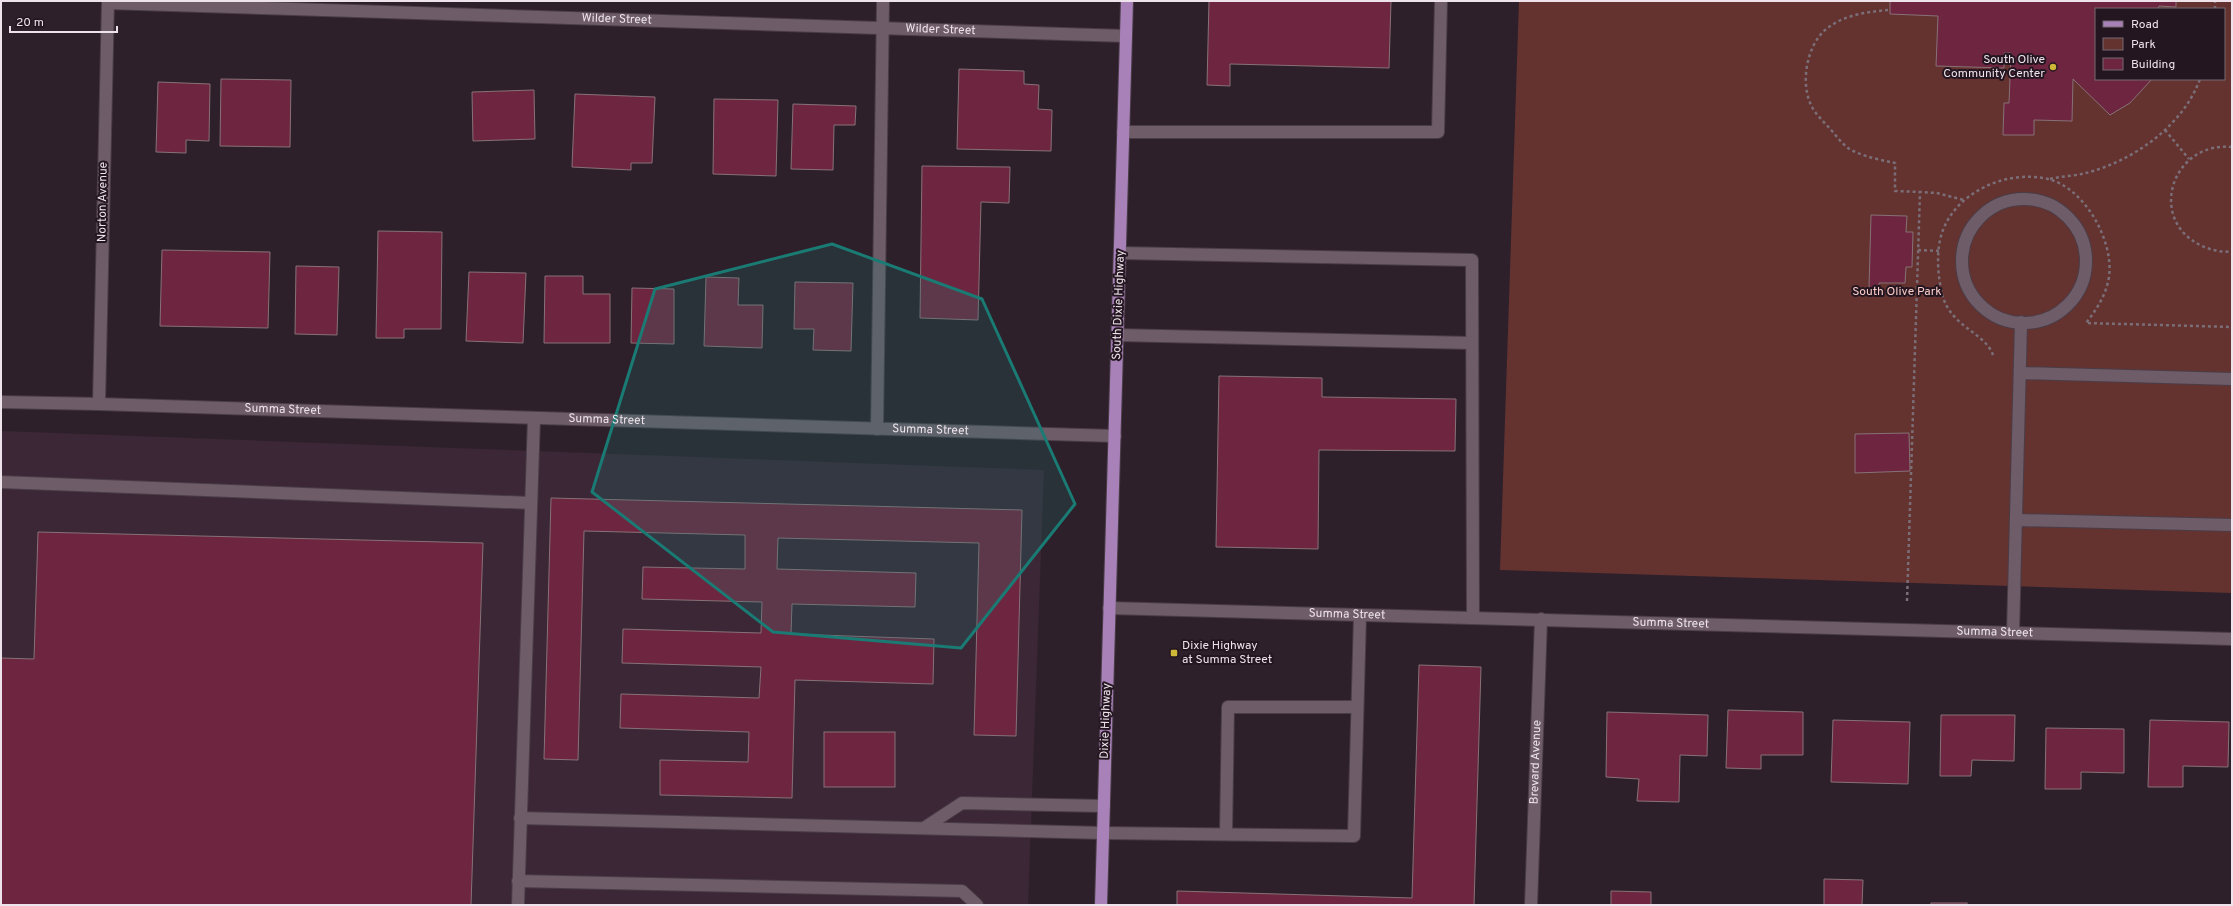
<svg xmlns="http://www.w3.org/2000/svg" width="2233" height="906" font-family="Overpass,sans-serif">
	<rect width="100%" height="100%" fill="#2e202a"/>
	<!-- built -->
	<polygon fill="#3b2736" points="1,431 1044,470 1028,905 1,905"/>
	<!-- green -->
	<path fill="#643330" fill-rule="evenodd" d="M1519,1H2232V593L1500,570ZM2096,9H2224V79H2096Z"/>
	<!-- building -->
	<g fill="#6e2640" stroke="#877177">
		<polygon points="1209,1 1391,1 1389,68 1230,64 1230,86 1207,85"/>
		<polygon points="1890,1 2176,1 2176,7 2159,6 2158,9 2096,9 2096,79 2152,79 2130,103 2110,115 2073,79 2072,121 2034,120 2034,135 2003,135 2004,103 2009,103 2011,53 2004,53 2004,68 1936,66 1938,16 1890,14"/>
		<polygon points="959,69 1024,71 1024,84 1039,85 1038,109 1052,110 1051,151 957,149"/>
		<polygon points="221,79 291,80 290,147 220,146"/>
		<polygon points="158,82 210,84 209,141 186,140 186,153 156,152"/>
		<polygon points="534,90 535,139 473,141 472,92"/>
		<polygon points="575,94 655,97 652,163 631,163 631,170 572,167"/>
		<polygon points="714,99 778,100 776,176 713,174"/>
		<polygon points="793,104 856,106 855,125 834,125 833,170 791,169"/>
		<polygon points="922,166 1010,167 1009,203 981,202 978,320 920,318"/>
		<polygon points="1871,215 1907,216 1906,232 1913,232 1912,267 1906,267 1905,283 1879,283 1879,290 1869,289"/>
		<polygon points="378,231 442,232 441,329 404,329 404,338 376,338"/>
		<polygon points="162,250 270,252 268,328 160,326"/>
		<polygon points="296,266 339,267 337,335 295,334"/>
		<polygon points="469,272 526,273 523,343 466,341"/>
		<polygon points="545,276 583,276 583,294 610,294 610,343 544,343"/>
		<polygon points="706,277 739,278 738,305 763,305 762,348 704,346"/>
		<polygon points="795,282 853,283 851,351 813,350 814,329 794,329"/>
		<polygon points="632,288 674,289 674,344 631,343"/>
		<polygon points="1219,376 1322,378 1322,397 1456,399 1455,451 1319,450 1318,549 1216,547"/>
		<polygon points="1909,433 1910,471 1855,473 1855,434"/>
		<polygon points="551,498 1022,510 1016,736 974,735 979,543 778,538 777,569 916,573 915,607 792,604 791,634 934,639 933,684 795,680 792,798 660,795 660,760 748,762 749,732 620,728 621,694 759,698 761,667 622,663 623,629 761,633 762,602 642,599 643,567 745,569 745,535 584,531 578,760 544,759"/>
		<polygon points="38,532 483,543 471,905 1,905 1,658 34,659"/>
		<polygon points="1419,665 1481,667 1474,905 1177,905 1177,891 1412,898"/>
		<polygon points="1728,710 1803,712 1803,755 1761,755 1761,769 1726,768"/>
		<polygon points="1607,712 1708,715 1707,756 1680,755 1679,802 1637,801 1639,779 1606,777"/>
		<polygon points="1941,715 2015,715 2014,761 1972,760 1971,776 1940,776"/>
		<polygon points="1833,720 1910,722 1908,784 1831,782"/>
		<polygon points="2150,720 2229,722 2228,767 2183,766 2183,787 2148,787"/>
		<polygon points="2046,728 2124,729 2124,773 2081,772 2081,789 2045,789"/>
		<rect x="824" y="732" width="71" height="55"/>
		<polygon points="1824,879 1863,880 1862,905 1871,905 1824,905"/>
		<polygon points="1611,891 1651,892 1651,905 1611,905"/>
		<rect x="1931" y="903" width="36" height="2"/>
	</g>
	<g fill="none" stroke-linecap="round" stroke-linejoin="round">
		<!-- lane casing -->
		<g stroke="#4a3d47" stroke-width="14">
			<g id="lane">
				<polyline points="1123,132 1438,132 1441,1"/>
				<circle cx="2024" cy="261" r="62"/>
				<polyline points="1120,253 1472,260 1473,617"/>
				<polyline points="1117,335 1472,343"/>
				<polyline points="2020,373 2232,379"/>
				<polyline points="1,402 99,404"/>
				<polyline points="877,429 883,1"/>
				<polyline points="1,482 531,503"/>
				<polyline points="2016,520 2232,525"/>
				<polyline points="2013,633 2021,322"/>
				<polyline points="520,818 1103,833 1354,836 1360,615"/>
				<polyline points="924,828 962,803 1104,806"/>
				<polyline points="1226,834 1228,707 1357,707"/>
				<polyline points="518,881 962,891 977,905"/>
				<polyline points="518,905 534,418"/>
			</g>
		</g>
		<!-- street casing -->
		<g stroke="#4a3d47" stroke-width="14">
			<g id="street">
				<path id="s1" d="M108,1L99,404L1115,436"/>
				<path id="s2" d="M108,3L1126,36"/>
				<path id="s3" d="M1109,608L2232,639"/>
				<path id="s4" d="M1531,905L1541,619"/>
			</g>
		</g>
		<!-- primary casing -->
		<g stroke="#4a3d47" stroke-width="14">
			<polyline id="primary" points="1101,905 1127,1"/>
		</g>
		<!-- path -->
		<g stroke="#7b6e77" stroke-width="2.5" stroke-dasharray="3 3" stroke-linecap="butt">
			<polyline points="2215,9 2215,1"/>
			<path d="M1888,10C1866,12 1843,15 1825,30C1806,47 1800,85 1812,107C1817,116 1825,123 1832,131C1838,138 1843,145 1851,150C1865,157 1881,160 1895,163V191L1920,192"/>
			<polyline points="2165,130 2189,159"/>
			<path d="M2232,147C2172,141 2146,220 2202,246C2211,250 2223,253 2232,251"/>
			<path d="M2050,179C2062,176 2075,176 2086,173C2133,161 2183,126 2200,79"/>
			<polyline points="1918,250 1939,251"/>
			<path d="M1993,355C1985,332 1951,328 1942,294C1938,276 1936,255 1941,236C1953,193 2006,169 2048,179C2085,188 2114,241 2109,277C2106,295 2097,309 2086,323L2232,327"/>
			<polyline points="1907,601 1920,192 1937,193 1964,200"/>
		</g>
		<!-- lane -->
		<use href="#lane" stroke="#6e5c69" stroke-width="12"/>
		<!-- street -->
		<use href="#street" stroke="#6e5c69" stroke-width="12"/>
		<!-- primary -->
		<use href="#primary" stroke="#a781b8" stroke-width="12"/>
	</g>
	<!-- marked area -->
	<path fill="#1a7b74" fill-opacity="0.2" stroke="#1a7b74" stroke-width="3" stroke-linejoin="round" d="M832,244L982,299L1075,504L961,648L773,632L592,492L655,289Z"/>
	<!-- markers -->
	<g fill="#cfb837" stroke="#241621" stroke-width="1.5">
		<circle cx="2053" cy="67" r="4"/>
		<rect x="1170" y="649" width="8" height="8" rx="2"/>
	</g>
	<g text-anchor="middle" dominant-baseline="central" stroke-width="4" stroke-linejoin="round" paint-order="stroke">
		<!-- street labels -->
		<g font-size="12" fill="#eee3ea" stroke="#241621">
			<text stroke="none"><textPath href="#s2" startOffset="509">Wilder Street</textPath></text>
			<text stroke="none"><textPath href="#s2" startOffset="833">Wilder Street</textPath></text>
			<text transform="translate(103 202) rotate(-89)">Norton Avenue</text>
			<text transform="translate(1119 305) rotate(-88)">South Dixie Highway</text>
			<text stroke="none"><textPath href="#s1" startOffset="587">Summa Street</textPath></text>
			<text stroke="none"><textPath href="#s1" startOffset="911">Summa Street</textPath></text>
			<text stroke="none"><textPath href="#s1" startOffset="1235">Summa Street</textPath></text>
			<text stroke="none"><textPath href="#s3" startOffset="238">Summa Street</textPath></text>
			<text stroke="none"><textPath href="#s3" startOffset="562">Summa Street</textPath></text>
			<text stroke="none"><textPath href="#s3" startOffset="886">Summa Street</textPath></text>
			<text transform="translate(1106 721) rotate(-88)">Dixie Highway</text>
			<text stroke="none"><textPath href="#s4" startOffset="143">Brevard Avenue</textPath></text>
		</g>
		<!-- poi labels -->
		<g font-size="12" fill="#eee3ea" stroke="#241621" text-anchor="end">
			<text x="2045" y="60">South Olive<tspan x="2045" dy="14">Community Center</tspan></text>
			<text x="1182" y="646" text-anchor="start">Dixie Highway<tspan x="1182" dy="14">at Summa Street</tspan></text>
		</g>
		<!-- park labels -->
		<g font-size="12" fill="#fccdc8" stroke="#241621">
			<text x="1897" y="292">South Olive Park</text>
		</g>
	</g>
	<!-- border -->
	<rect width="2233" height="906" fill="none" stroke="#eee3ea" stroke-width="4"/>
	<!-- legend -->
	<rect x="2095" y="8" width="130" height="72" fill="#241621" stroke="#756871"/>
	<rect x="2103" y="21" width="20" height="6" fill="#a781b8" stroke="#756871"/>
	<text x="2131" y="28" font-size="12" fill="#eee3ea">Road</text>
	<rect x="2103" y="38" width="20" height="12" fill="#643330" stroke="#756871"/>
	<text x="2131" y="48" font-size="12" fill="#eee3ea">Park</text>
	<rect x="2103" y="58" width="20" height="12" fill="#6e2640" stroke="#756871"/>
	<text x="2131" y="68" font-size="12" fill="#eee3ea">Building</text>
	<!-- scale -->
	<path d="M10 26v6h107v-6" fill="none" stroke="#eee3ea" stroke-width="2"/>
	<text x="16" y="26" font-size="12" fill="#eee3ea" stroke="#241621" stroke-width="3" paint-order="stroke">20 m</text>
</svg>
